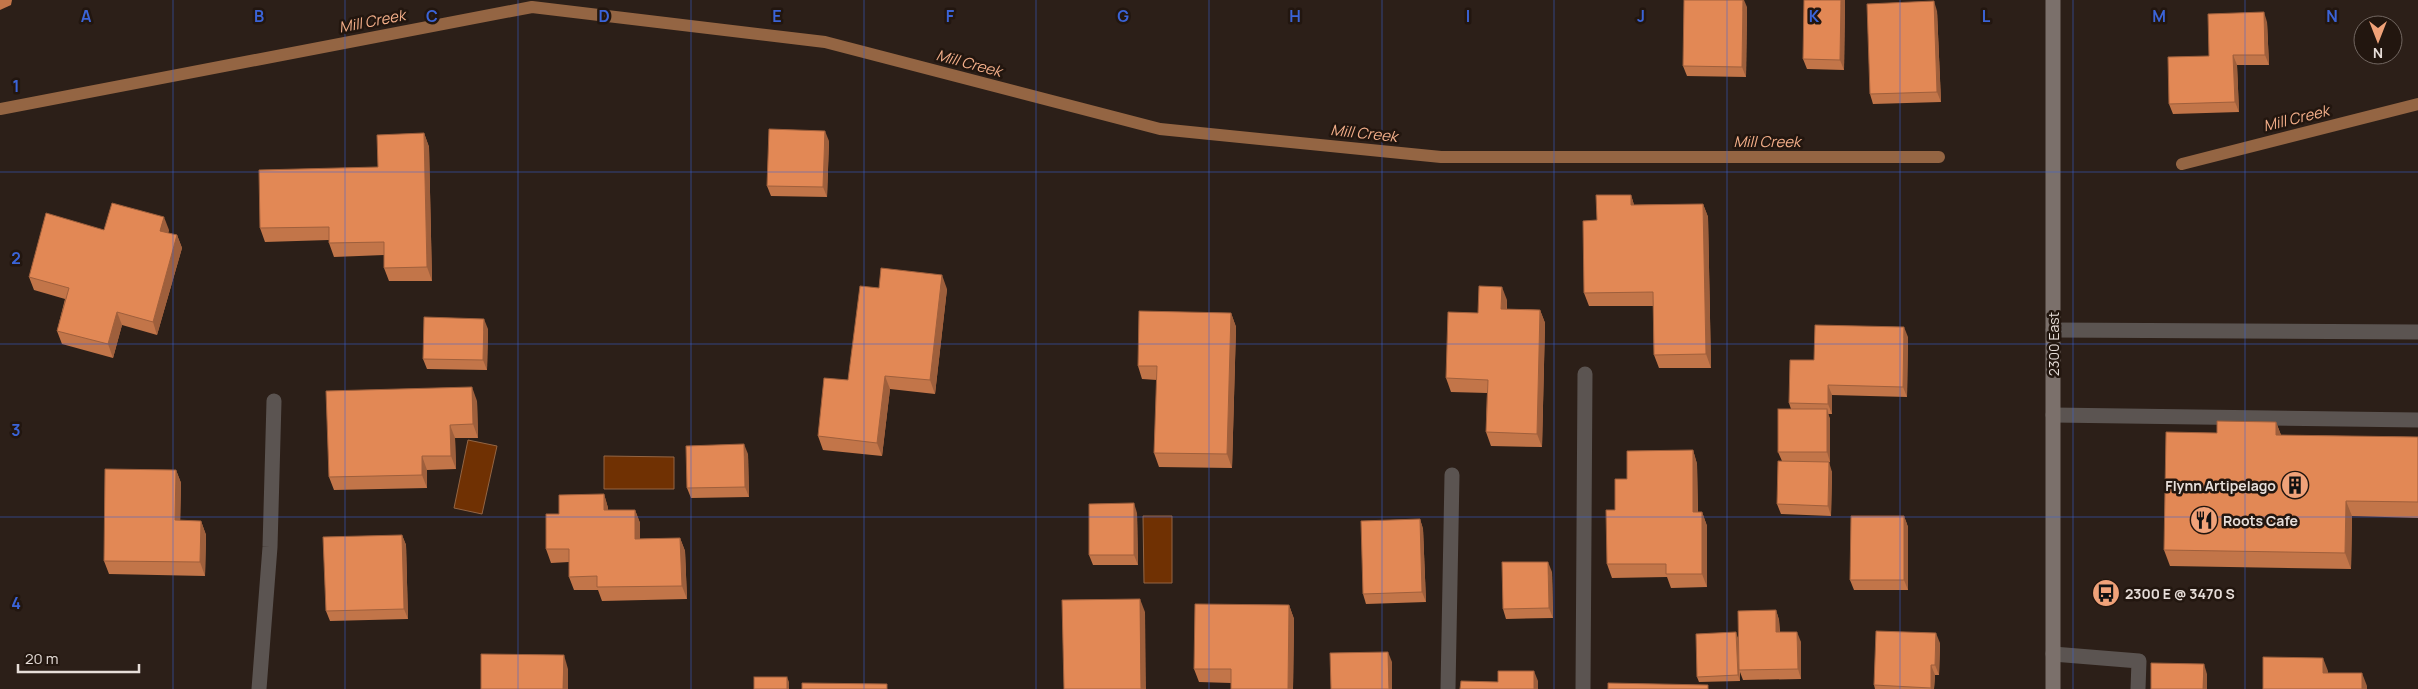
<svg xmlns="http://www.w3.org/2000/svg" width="2418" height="689" font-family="Manrope,sans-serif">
	<rect width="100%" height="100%" fill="#2c1f18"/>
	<!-- water -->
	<g fill="#703103" stroke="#946543">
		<polygon points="468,440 497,446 482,514 454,508"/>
		<polygon points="604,456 674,457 674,489 604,489"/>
		<polygon points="1143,516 1172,516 1172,583 1144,583"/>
	</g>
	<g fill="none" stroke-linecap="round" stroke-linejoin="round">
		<!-- stream -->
		<g stroke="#946543" stroke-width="12">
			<polyline points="0,109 532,7 825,42 1160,129 1441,157 1939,157"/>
			<polyline points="2182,164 2418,104"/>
		</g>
		<!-- lane -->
		<g stroke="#5b5451" stroke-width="15">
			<polyline points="2053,330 2418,332"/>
			<polyline points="2053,415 2418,420"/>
			<polyline points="2053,654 2139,661 2138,689"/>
			<polyline points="259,689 270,547 274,401"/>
			<polyline points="1448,689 1452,475"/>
			<polyline points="1583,689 1585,374"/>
		</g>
		<!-- secondary -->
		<polyline stroke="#7b706b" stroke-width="15" points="2053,689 2053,0"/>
	</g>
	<!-- wall -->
	<g fill="#c27549">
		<polygon points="0,0 12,0 11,5 0,10"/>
		<polygon points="1845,0 1844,70 1807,69 1803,59"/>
		<polygon points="1747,7 1746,77 1687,76 1683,66"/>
		<polygon points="1937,11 1941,102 1873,104 1870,94"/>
		<polygon points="2267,22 2269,65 2237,65 2239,112 2173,114 2169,104 2209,56"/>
		<polygon points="424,133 429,147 432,281 389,281 384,268 384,255 334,257 329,243 329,240 265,242 260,228 378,167"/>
		<polygon points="829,141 827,197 771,196 767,186"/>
		<polygon points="1631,195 1634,205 1703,204 1708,217 1711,368 1659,368 1654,355 1653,306 1589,306 1584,293 1597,220"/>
		<polygon points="169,230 168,233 177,235 182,248 157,335 122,325 113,358 62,344 57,331 65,299 34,290 29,277"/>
		<polygon points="879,288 947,289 935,394 890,389 882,456 823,450 818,436 848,380"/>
		<polygon points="1507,300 1507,309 1540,310 1545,323 1542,447 1491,446 1486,432 1487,393 1451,392 1446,378 1478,313"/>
		<polygon points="1231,313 1236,327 1232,468 1159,467 1154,453 1157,380 1142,379 1138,366"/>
		<polygon points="488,329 487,370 427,369 423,359"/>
		<polygon points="1908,337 1907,397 1832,395 1832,414 1828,414 1830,419 1830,462 1825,462 1832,472 1831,516 1781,514 1777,504 1782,461 1778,452 1791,409 1789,403 1814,360"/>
		<polygon points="477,401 478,438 455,438 456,469 427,470 427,488 334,490 329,477"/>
		<polygon points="2276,422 2281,435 2418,437 2418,518 2352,516 2351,569 2170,566 2164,550 2217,433"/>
		<polygon points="1693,450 1697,464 1698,512 1702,512 1707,526 1707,587 1671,588 1667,577 1612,578 1607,564 1615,510 1627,479"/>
		<polygon points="748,454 749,497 691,498 687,488"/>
		<polygon points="176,470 181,483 180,521 201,521 206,535 205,576 109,574 104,561"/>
		<polygon points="604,494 608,508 608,510 635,510 640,523 640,539 680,538 685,551 687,599 602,601 598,590 574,590 569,577 569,562 551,563 546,549 559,514"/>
		<polygon points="1137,513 1138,565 1093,565 1089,555"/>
		<polygon points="1904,516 1908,527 1908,590 1854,590 1850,580"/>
		<polygon points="1420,519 1423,529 1426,602 1366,604 1363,594"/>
		<polygon points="402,535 406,545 408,619 330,621 326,611"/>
		<polygon points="1552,572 1553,618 1506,619 1503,609"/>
		<polygon points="1289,605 1294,619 1293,689 1231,689 1231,683 1199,682 1194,669"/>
		<polygon points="1776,610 1779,620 1780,632 1801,642 1801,679 1743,680 1740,672 1740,681 1699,682 1697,677 1738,637"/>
		<polygon points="1940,643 1939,675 1935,675 1934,689 1875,689 1874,685"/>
	</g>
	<!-- shaded-wall -->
	<g fill="#9e5f3c">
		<polygon points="1743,0 1744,0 1747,7 1746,77 1742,67"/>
		<polygon points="1841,0 1845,0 1844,70 1840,60"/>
		<polygon points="1934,1 1937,11 1941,102 1937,92"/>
		<polygon points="2264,12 2267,22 2269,65 2265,55"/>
		<polygon points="2233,55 2237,65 2239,112 2235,102"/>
		<polygon points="825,131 829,141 827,197 823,187"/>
		<polygon points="424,133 429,147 432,281 427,267"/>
		<polygon points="1631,195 1635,208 1631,205"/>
		<polygon points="1703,204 1708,217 1711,368 1706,354"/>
		<polygon points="164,217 169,230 165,244 160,231"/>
		<polygon points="177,235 182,248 157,335 153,322"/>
		<polygon points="942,275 947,289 935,394 930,380"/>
		<polygon points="1502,287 1507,300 1506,322 1501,309"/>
		<polygon points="1540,310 1545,323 1542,447 1537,434"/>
		<polygon points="117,312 122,325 113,358 108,344"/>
		<polygon points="1231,313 1236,327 1232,468 1227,454"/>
		<polygon points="484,319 488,329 487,370 483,360"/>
		<polygon points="1904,327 1908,337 1907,397 1903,387"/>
		<polygon points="885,376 890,389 882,456 877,443"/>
		<polygon points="1828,385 1832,395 1832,414 1828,404"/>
		<polygon points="472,387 477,401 478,438 473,424"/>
		<polygon points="1827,409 1830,419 1830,462 1827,452"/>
		<polygon points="2276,422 2282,438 2276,435"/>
		<polygon points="450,425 455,438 456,469 451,456"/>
		<polygon points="744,444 748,454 749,497 745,487"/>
		<polygon points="1693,450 1697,464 1698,526 1693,512"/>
		<polygon points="422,456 427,470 427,488 422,475"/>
		<polygon points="1829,462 1832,472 1831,516 1828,506"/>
		<polygon points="176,470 181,483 180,534 175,520"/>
		<polygon points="604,494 608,508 608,524 604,510"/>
		<polygon points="2346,501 2352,516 2351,569 2345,553"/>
		<polygon points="1134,503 1137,513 1138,565 1134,555"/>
		<polygon points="635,510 640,523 640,552 635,539"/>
		<polygon points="1702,512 1707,526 1707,587 1702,574"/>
		<polygon points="1904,516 1908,527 1908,590 1904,580"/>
		<polygon points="1420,519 1423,529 1426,602 1422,592"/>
		<polygon points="201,521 206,535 205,576 200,562"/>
		<polygon points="402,535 406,545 408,619 404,609"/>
		<polygon points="680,538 685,551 687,599 682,586"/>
		<polygon points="1548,562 1552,572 1553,618 1549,608"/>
		<polygon points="1140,599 1145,612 1146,689 1141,689"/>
		<polygon points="1289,605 1294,619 1293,689 1288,689"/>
		<polygon points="1776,610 1779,620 1780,642 1776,632"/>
		<polygon points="1736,632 1738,638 1739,670 1740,681 1738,675"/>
		<polygon points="1797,632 1801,642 1801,679 1798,669"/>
		<polygon points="1936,633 1940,643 1939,675 1935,665"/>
		<polygon points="1388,652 1392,662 1392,689 1389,689"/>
		<polygon points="564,655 568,669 568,689 563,689"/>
		<polygon points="2323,658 2328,671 2328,686 2323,673"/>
		<polygon points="2204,664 2207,674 2207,689 2203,689"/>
		<polygon points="1931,665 1935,675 1934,689 1931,689"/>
		<polygon points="1534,671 1538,681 1538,689 1534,689"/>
		<polygon points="2362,673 2367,686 2367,689 2362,689"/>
		<polygon points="787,677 789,682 789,689 787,689"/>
	</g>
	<!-- building -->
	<g fill="#e28855" stroke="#9e5f3c">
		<polygon points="1684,0 1743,0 1742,67 1683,66"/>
		<polygon points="1804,0 1841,0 1840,60 1803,59"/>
		<polygon points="1934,1 1937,92 1870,94 1867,4"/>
		<polygon points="2264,12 2265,55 2233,55 2235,102 2169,104 2168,57 2209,56 2208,14"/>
		<polygon points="769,129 825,131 823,187 767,186"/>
		<polygon points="424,133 427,267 384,268 384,242 329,243 329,227 260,228 259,170 378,167 377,135"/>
		<polygon points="1596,195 1631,195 1631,205 1703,204 1706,354 1654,355 1653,292 1584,293 1583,221 1597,220"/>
		<polygon points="112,203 164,217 160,231 177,235 153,322 117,312 108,344 57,331 69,288 29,277 46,213 104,230"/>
		<polygon points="881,268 942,275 930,380 885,376 877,443 818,436 824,378 848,380 860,286 879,288"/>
		<polygon points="1479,286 1502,287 1501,309 1540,310 1537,434 1486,432 1488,380 1446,378 1448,312 1478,313"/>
		<polygon points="1139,311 1231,313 1227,454 1154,453 1157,366 1138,366"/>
		<polygon points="424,317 484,319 483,360 423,359"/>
		<polygon points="1815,325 1904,327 1903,387 1828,385 1828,404 1789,403 1790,360 1814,360"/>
		<polygon points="472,387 473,424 450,425 451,456 422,456 422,475 329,477 326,391"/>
		<rect x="1778" y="409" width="49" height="43"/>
		<polygon points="2217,421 2276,422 2276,435 2418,437 2418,502 2346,501 2345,553 2164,550 2166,432 2217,433"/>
		<polygon points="744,444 745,487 687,488 686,446"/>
		<polygon points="1693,450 1693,512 1702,512 1702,574 1666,574 1666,564 1607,564 1606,510 1615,510 1615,479 1627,479 1627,451"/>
		<polygon points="1778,461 1829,462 1828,506 1777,504"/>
		<polygon points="105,469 176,470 175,520 201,521 200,562 104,561"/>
		<polygon points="604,494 604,510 635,510 635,539 680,538 682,586 597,587 597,576 569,577 569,549 546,549 546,514 559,514 559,495"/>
		<polygon points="1134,503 1134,555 1089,555 1089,504"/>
		<polygon points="1851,516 1904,516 1904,580 1850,580"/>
		<polygon points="1420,519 1422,592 1363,594 1361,521"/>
		<polygon points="402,535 404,609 326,611 323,537"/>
		<polygon points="1502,562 1548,562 1549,608 1503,609"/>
		<polygon points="1140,599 1141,689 1064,689 1062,600"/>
		<polygon points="1195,604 1289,605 1288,689 1231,689 1231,669 1194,669"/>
		<polygon points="1776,610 1776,632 1797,632 1798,669 1739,670 1738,611"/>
		<polygon points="1876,631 1936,633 1935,665 1931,665 1931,688 1874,685"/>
		<polygon points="1736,632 1738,675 1697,677 1696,634"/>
		<polygon points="1388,652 1389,689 1331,689 1330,653"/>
		<polygon points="481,654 564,655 563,689 481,689"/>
		<polygon points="2263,657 2323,658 2323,673 2362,673 2362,689 2263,689"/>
		<polygon points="2151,663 2204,664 2203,689 2151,689"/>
		<polygon points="1498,671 1534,671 1534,689 1460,689 1461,681 1498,682"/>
		<rect x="754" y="677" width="33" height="12"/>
		<polygon points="802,683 887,684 887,689 802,689"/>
		<polygon points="1608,683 1708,685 1708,689 1608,689"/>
	</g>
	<!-- grid -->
	<path fill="none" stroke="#3b64d8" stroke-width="1" stroke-opacity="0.55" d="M173,0V689M345,0V689M518,0V689M691,0V689M864,0V689M1036,0V689M1209,0V689M1382,0V689M1554,0V689M1727,0V689M1900,0V689M2073,0V689M2245,0V689M0,172H2418M0,344H2418M0,517H2418"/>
	<!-- icons -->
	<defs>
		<g id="building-disc" transform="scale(1.4375)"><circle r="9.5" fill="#f0a279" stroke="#22160f"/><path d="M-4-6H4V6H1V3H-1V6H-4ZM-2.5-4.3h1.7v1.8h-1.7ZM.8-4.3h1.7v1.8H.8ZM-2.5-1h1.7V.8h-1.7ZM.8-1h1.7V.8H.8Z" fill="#111"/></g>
		<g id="restaurant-disc" transform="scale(1.4375)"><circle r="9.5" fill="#f0a279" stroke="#22160f"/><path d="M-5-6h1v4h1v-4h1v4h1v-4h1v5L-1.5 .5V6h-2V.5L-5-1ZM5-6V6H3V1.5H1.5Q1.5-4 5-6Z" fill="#111"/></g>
		<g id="bus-disc" transform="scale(1.4375)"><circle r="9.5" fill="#f0a279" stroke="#22160f"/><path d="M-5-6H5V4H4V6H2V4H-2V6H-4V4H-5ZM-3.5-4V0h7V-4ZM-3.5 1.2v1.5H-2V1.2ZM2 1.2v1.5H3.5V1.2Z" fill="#111"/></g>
	</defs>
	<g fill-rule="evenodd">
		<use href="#building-disc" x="2295" y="485"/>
		<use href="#restaurant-disc" x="2204" y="520"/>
		<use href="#bus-disc" x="2106" y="593"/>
	</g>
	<g text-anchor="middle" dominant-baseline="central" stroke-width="5" stroke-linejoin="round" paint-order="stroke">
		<!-- street labels -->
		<g font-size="14" fill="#e7ded9" stroke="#22160f">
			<text transform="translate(2053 344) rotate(-90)">2300 East</text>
		</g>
		<!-- poi labels -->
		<g font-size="14" font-weight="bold" fill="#e7ded9" stroke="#22160f" text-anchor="start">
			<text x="2276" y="485" text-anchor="end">Flynn Artipelago</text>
			<text x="2223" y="520">Roots Cafe</text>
			<text x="2125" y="593">2300 E @ 3470 S</text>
		</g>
		<!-- water labels -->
		<g font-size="15" font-style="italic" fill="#f4af8a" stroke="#22160f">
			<text transform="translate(372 21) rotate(-11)">Mill Creek</text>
			<text transform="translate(969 63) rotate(15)">Mill Creek</text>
			<text transform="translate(2296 118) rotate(-14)">Mill Creek</text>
			<text transform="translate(1364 133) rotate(6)">Mill Creek</text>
			<text x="1767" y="141">Mill Creek</text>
		</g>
	</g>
	<g font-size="16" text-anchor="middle" font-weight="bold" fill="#3b64d8" stroke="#22160f" stroke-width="5" stroke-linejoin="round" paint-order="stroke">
		<text x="86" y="22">A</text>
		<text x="259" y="22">B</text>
		<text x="432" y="22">C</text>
		<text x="604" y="22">D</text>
		<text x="777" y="22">E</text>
		<text x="950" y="22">F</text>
		<text x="1123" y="22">G</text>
		<text x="1295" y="22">H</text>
		<text x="1468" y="22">I</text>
		<text x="1641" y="22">J</text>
		<text x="1814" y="22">K</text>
		<text x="1986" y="22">L</text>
		<text x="2159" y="22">M</text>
		<text x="2332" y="22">N</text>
		<text x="16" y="92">1</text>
		<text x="16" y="264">2</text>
		<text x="16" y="436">3</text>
		<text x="16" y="609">4</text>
	</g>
	<!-- north arrow -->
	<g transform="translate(2378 40) rotate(180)"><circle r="24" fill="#22160f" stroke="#716660"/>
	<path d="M0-4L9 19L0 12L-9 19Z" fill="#f0a279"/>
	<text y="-8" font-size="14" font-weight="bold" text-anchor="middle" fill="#e7ded9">N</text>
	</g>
	<!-- scale -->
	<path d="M18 664v8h121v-8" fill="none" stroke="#e7ded9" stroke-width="2.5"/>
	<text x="25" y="664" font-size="15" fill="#e7ded9" stroke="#22160f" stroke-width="4" paint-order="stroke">20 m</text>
</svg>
